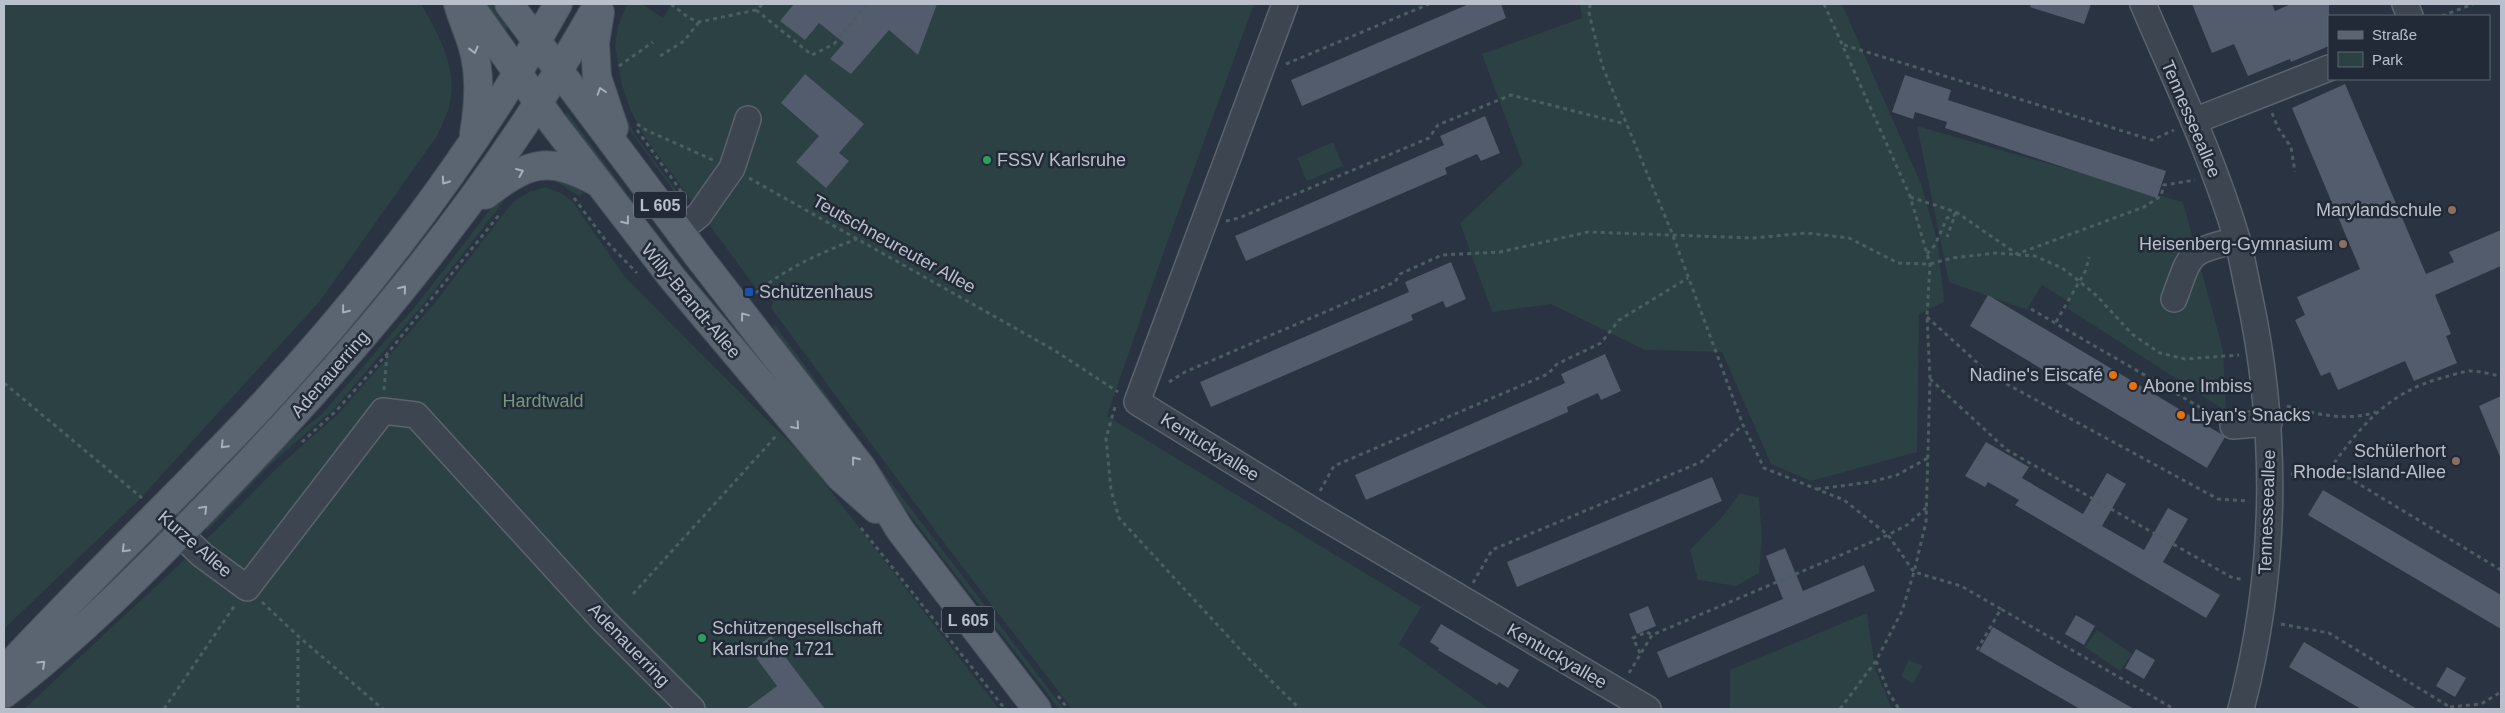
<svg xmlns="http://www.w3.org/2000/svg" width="2505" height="713" font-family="Arial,sans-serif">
	<rect width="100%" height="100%" fill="#293341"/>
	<!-- green -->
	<g fill="#2c4143">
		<path d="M4,4H421C439,35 459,70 449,107C446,117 441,127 437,136L320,301L139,500L4,629Z"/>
		<polygon points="482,4 498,4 509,24 503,34"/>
		<polygon points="627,4 642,4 663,18 672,4 1254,4 1163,254 1107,416 1421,607 1399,644 1489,709 1072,709 951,552 771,308 773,302 765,291 758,291 644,136 631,111 622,86 615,46 618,26"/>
		<polygon points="1580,4 1842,4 1921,184 1938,243 1944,302 1919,314 1917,452 1811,481 1771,464 1722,352 1645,350 1551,304 1492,312 1460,223 1523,164 1482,54 1582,18"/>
		<polygon points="608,76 635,135 688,206 686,208 619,115"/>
		<polygon points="567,112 636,206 635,209 563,117"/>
		<polygon points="1917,126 2183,202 2223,350 2226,411 2067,308 2070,303 2042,285 2027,310 1949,282"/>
		<polygon points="1333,142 1343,166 1307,181 1297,158"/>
		<polygon points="549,177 575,181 583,193 579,196"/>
		<polygon points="528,183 506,198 427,300 335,408 272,463 206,532 207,524 272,454 322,414 418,303 500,197"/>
		<polygon points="545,187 561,193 573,202 624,276 806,459 999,709 24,709 211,535 276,469 340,412 433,305 512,203 529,192"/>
		<polygon points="775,325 886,476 1064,709 1059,709 882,479 814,388 772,326"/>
		<polygon points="1740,493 1759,498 1762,540 1759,573 1736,586 1698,580 1690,550 1723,516"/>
		<polygon points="1867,613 1875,668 1892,709 1730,709 1730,670"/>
		<polygon points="2097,630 2132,654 2120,671 2085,647"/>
		<polygon points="1909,660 1923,666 1913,684 1901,676"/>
	</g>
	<!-- building -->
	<g fill="#525c6c">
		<polygon points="794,4 937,4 918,55 889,30 851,74 830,59 844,43 819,23 805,40 780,21"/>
		<polygon points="1469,4 1501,4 1506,18 1302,106 1291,80"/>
		<polygon points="2031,4 2091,4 2084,24 2030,7"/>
		<polygon points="2192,4 2272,4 2275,11 2291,4 2329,4 2329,46 2291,62 2290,59 2248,76 2234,44 2212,53"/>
		<polygon points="805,74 864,124 839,153 849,161 826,188 796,162 819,136 781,103"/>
		<polygon points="1905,75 1951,90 1948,100 2166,171 2157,198 1945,128 1947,122 1915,112 1913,119 1892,112"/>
		<polygon points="2345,84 2426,274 2454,262 2449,252 2501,230 2501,266 2435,295 2451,334 2446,336 2457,363 2414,381 2405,361 2338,390 2330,372 2321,376 2295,320 2305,315 2297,297 2360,269 2292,108"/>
		<polygon points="1485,116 1500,153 1481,161 1477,154 1445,168 1447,174 1246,261 1235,236 1444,145 1440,136"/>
		<polygon points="1451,262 1466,299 1446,308 1443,301 1411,315 1413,320 1211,407 1200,382 1409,292 1405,282"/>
		<polygon points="1988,295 2221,434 2225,437 2207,468 1970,326"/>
		<polygon points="1605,354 1621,391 1601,400 1598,393 1567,407 1568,412 1366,500 1355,475 1565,383 1561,374"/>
		<polygon points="2501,396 2501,459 2479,406"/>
		<polygon points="1986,442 2029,467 2022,478 2083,514 2107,473 2126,484 2102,526 2144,550 2168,508 2188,519 2163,562 2220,595 2206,618 2015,505 2019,500 1988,482 1985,487 1965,476"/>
		<polygon points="1712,477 1722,501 1517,587 1507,562"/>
		<polygon points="2323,490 2501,595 2501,629 2308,515"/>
		<polygon points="1785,548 1803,591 1864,565 1875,591 1668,678 1657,652 1783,599 1766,556"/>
		<polygon points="1648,606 1656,626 1637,634 1629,614"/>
		<polygon points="2076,615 2095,626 2084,645 2065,634"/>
		<polygon points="1441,624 1519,670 1508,688 1499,682 1497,685 1438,650 1439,648 1430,642"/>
		<polygon points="1993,627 2057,665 2134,709 2080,709 1979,651"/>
		<polygon points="771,636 792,666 825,709 746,709 777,686 751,651"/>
		<polygon points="2304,642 2368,680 2417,709 2361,709 2289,667"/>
		<polygon points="2136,649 2155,660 2144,679 2125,668"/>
		<polygon points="2447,667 2466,678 2455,697 2436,686"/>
	</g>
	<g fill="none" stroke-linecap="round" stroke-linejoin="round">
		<!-- minor casing -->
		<g stroke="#5b636e" stroke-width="28">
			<g id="minor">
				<polyline points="1285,4 1137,402 1310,509 1648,709"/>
				<path d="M2143,4C2176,81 2213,158 2237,239C2242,257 2245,276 2249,294C2279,434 2277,571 2241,709"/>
				<polyline points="2405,4 2410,16"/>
				<polyline points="2194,121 2329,68"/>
				<polyline points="679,231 699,215 732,168 748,119"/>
				<path d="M2174,299C2192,251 2186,253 2237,240"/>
				<polyline points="2233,426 2269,423"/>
				<polyline points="159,514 202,555 247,588 383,411 416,415 604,621 692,709"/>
			</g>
		</g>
		<!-- major casing -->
		<g stroke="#464e5a" stroke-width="30">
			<g id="major">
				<path d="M458,4C462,18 468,31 472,44C481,74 479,103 474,134"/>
				<polyline points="469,4 552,122 673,279 840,477 876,509"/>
				<polyline points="509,4 698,256 862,468 900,530 1037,709"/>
				<polyline points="600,12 595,43 597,77 614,128"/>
				<path d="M485,195C526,164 547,154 595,181"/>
				<path d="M4,671C86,582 175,499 257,411C372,288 476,151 558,4"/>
				<path d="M4,694C79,637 147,568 213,500C360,349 495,188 598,4"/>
			</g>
		</g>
		<!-- path -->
		<g stroke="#4b5e61" stroke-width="3" stroke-dasharray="4 4" stroke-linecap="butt">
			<polyline points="671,4 689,18 699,22 756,10 763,4"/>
			<polyline points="1590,4 1589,13 1602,65 1672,233 1743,425 1764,468 1844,500 1888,535 1914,572 1961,586 2001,609"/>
			<polyline points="1824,4 1910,196 1930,264 1927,316 1930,379 1926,522 1914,572 1902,611 1876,661 1840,709"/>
			<polyline points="756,10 812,55 834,44 867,4"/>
			<polyline points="2442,16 2473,4"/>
			<polyline points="1844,45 2152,140 2174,130"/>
			<polyline points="660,56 684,41 699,22"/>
			<polyline points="1286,64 1429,4"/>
			<polyline points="619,66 653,42"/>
			<polyline points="2272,113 2278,128 2291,147 2295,172"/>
			<polyline points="637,124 646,130 713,160"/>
			<polyline points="637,130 686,198"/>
			<polyline points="749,178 1054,350 1118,392"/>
			<polyline points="1910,197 1956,212 1947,237"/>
			<polyline points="574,198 606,241 637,273"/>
			<polyline points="1956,212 2017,254 2144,207 2161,196 2164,185 2195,180"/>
			<polyline points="1226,221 1239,218 1429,138 1438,125 1511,95 1625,124"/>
			<polyline points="1927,254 1935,245 1947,218 1955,215"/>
			<path d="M756,293C786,268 820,253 857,239"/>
			<polyline points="2031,309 2215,416"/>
			<polyline points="1927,317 1992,376 2218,499 2249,501"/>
			<polyline points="2056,322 2086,270 2089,257"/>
			<polyline points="1930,379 2007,450 2231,577 2244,580"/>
			<polyline points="1169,382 1185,372 1395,282 1400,274 1442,255 1500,252 1588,232 1753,238 1807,233 1849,238 1898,263 1930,264 1952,258 1996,253 2035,256 2062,268 2079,281 2097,296 2132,334 2160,353 2185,359 2239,355"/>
			<polyline points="4,383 142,498"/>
			<polyline points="384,390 387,354"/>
			<path d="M2287,406C2316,414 2346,422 2376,412"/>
			<polyline points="1115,407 1106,438 1111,490 1119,518 1247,657 1300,709"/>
			<polyline points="302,442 337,410 387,354 499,215"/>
			<polyline points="2291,474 2349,478 2501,570"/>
			<path d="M2325,476C2358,429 2386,392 2445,377C2453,375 2463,371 2471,371C2481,371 2492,375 2501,376"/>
			<polyline points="1817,489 1871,482 1897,475 1928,458"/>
			<polyline points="1320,491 1334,466 1548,374 1557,364 1601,343 1619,320 1688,278"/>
			<polyline points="861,528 1005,709"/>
			<polyline points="1473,583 1492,550 1701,462 1743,425"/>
			<polyline points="633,594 777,435"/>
			<polyline points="262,602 298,636 383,709"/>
			<polyline points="2281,624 2329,633 2453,709"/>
			<polyline points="1977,650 2001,609 2174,709"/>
			<polyline points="1640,653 1633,638 1647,632 1652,635"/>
			<polyline points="1876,661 1889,693 1899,709"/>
			<polyline points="1629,673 1652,635 1888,535 1907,525 1927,507"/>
			<polyline points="1058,696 1068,709"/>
			<polyline points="2450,707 2481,704 2501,692"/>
			<polyline points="164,709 235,605"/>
			<polyline points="298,709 298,637"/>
		</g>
		<!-- minor -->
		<use href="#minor" stroke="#3d4551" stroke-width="25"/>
		<!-- major -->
		<use href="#major" stroke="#5b6471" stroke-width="28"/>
	</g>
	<!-- one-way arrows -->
	<defs><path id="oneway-chevron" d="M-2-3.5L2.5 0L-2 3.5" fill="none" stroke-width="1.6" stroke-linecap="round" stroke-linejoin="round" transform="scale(1.25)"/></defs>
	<g stroke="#a7aeb9">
		<use href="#oneway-chevron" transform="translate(474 50) rotate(76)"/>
		<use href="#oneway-chevron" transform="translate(601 91) rotate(-108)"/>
		<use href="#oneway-chevron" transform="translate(520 172) rotate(-23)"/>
		<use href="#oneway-chevron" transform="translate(445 181) rotate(125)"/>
		<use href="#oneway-chevron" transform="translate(626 221) rotate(52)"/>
		<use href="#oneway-chevron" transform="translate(403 289) rotate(-51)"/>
		<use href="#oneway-chevron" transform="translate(345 310) rotate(129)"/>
		<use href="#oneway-chevron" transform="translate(744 316) rotate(-127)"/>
		<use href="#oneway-chevron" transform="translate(796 426) rotate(49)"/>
		<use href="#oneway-chevron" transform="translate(224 445) rotate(134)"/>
		<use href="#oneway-chevron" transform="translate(855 460) rotate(-128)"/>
		<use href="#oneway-chevron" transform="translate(204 509) rotate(-46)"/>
		<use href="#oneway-chevron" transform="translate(125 549) rotate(135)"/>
		<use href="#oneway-chevron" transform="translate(42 664) rotate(-43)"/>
	</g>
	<!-- markers -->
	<g fill="#2e9e5b" stroke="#212a36" stroke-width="2">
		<circle cx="987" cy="160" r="5"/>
		<circle cx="702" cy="638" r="5"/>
	</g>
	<g fill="#8d6e63" stroke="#212a36" stroke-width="2">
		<circle cx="2452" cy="210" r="5"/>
		<circle cx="2343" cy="244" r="5"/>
		<circle cx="2456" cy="461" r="5"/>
	</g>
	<rect fill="#1a4fb4" stroke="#212a36" stroke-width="2" x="744" y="287" width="10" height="10" rx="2.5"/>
	<g fill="#e8710a" stroke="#212a36" stroke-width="2">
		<circle cx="2113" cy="375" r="5"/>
		<circle cx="2133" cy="386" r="5"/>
		<circle cx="2181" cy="415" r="5"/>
	</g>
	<g text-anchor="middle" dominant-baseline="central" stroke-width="5" stroke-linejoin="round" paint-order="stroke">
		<!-- shield labels -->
		<g fill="#212a36" stroke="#8c939e" stroke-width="1">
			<rect x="634" y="191.5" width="52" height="27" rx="4"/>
			<rect x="942" y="606.5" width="52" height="27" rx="4"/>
		</g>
		<g font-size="16" font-weight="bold" fill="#bac0cb">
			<text x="660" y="205">L 605</text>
			<text x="968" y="620">L 605</text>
		</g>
		<!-- street labels -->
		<g font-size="18" fill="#bac0cb" stroke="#212a36">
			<text transform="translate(2191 119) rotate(67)">Tennesseeallee</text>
			<text transform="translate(894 244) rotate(29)">Teutschneureuter Allee</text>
			<text transform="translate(691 301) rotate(50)">Willy-Brandt-Allee</text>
			<text transform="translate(330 374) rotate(-49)">Adenauerring</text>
			<text transform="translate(1210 447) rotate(32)">Kentuckyallee</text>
			<text transform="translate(2267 512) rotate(-88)">Tennesseeallee</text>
			<text transform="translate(195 544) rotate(41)">Kurze Allee</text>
			<text transform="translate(629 645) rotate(46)">Adenauerring</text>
			<text transform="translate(1557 656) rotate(30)">Kentuckyallee</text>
		</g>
		<!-- poi labels -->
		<g font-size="18" fill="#bac0cb" stroke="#212a36" text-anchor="start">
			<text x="997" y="160">FSSV Karlsruhe</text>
			<text x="2442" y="210" text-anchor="end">Marylandschule</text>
			<text x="2333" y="244" text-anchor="end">Heisenberg-Gymnasium</text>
			<text x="759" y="292">Schützenhaus</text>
			<text x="2103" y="375" text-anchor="end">Nadine's Eiscafé</text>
			<text x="2143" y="386">Abone Imbiss</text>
			<text x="2191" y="415">Liyan's Snacks</text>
			<text x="2446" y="451" text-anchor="end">Schülerhort<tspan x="2446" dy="21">Rhode-Island-Allee</tspan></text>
			<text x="712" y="628">Schützengesellschaft<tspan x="712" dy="21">Karlsruhe 1721</tspan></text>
		</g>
		<!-- park labels -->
		<g font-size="18" fill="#729a7c" stroke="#212a36">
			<text x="543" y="401">Hardtwald</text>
		</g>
	</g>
	<!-- border -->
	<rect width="2505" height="713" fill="none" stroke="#bac0cb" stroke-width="10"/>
	<!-- legend -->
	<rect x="2328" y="15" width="162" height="65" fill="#212a36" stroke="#5e6672"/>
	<rect x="2338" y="31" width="25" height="8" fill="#5b6471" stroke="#5e6672"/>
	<text x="2372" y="40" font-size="15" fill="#bac0cb">Straße</text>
	<rect x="2338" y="52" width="25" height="15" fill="#2c4143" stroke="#5e6672"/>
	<text x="2372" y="65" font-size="15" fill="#bac0cb">Park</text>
</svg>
